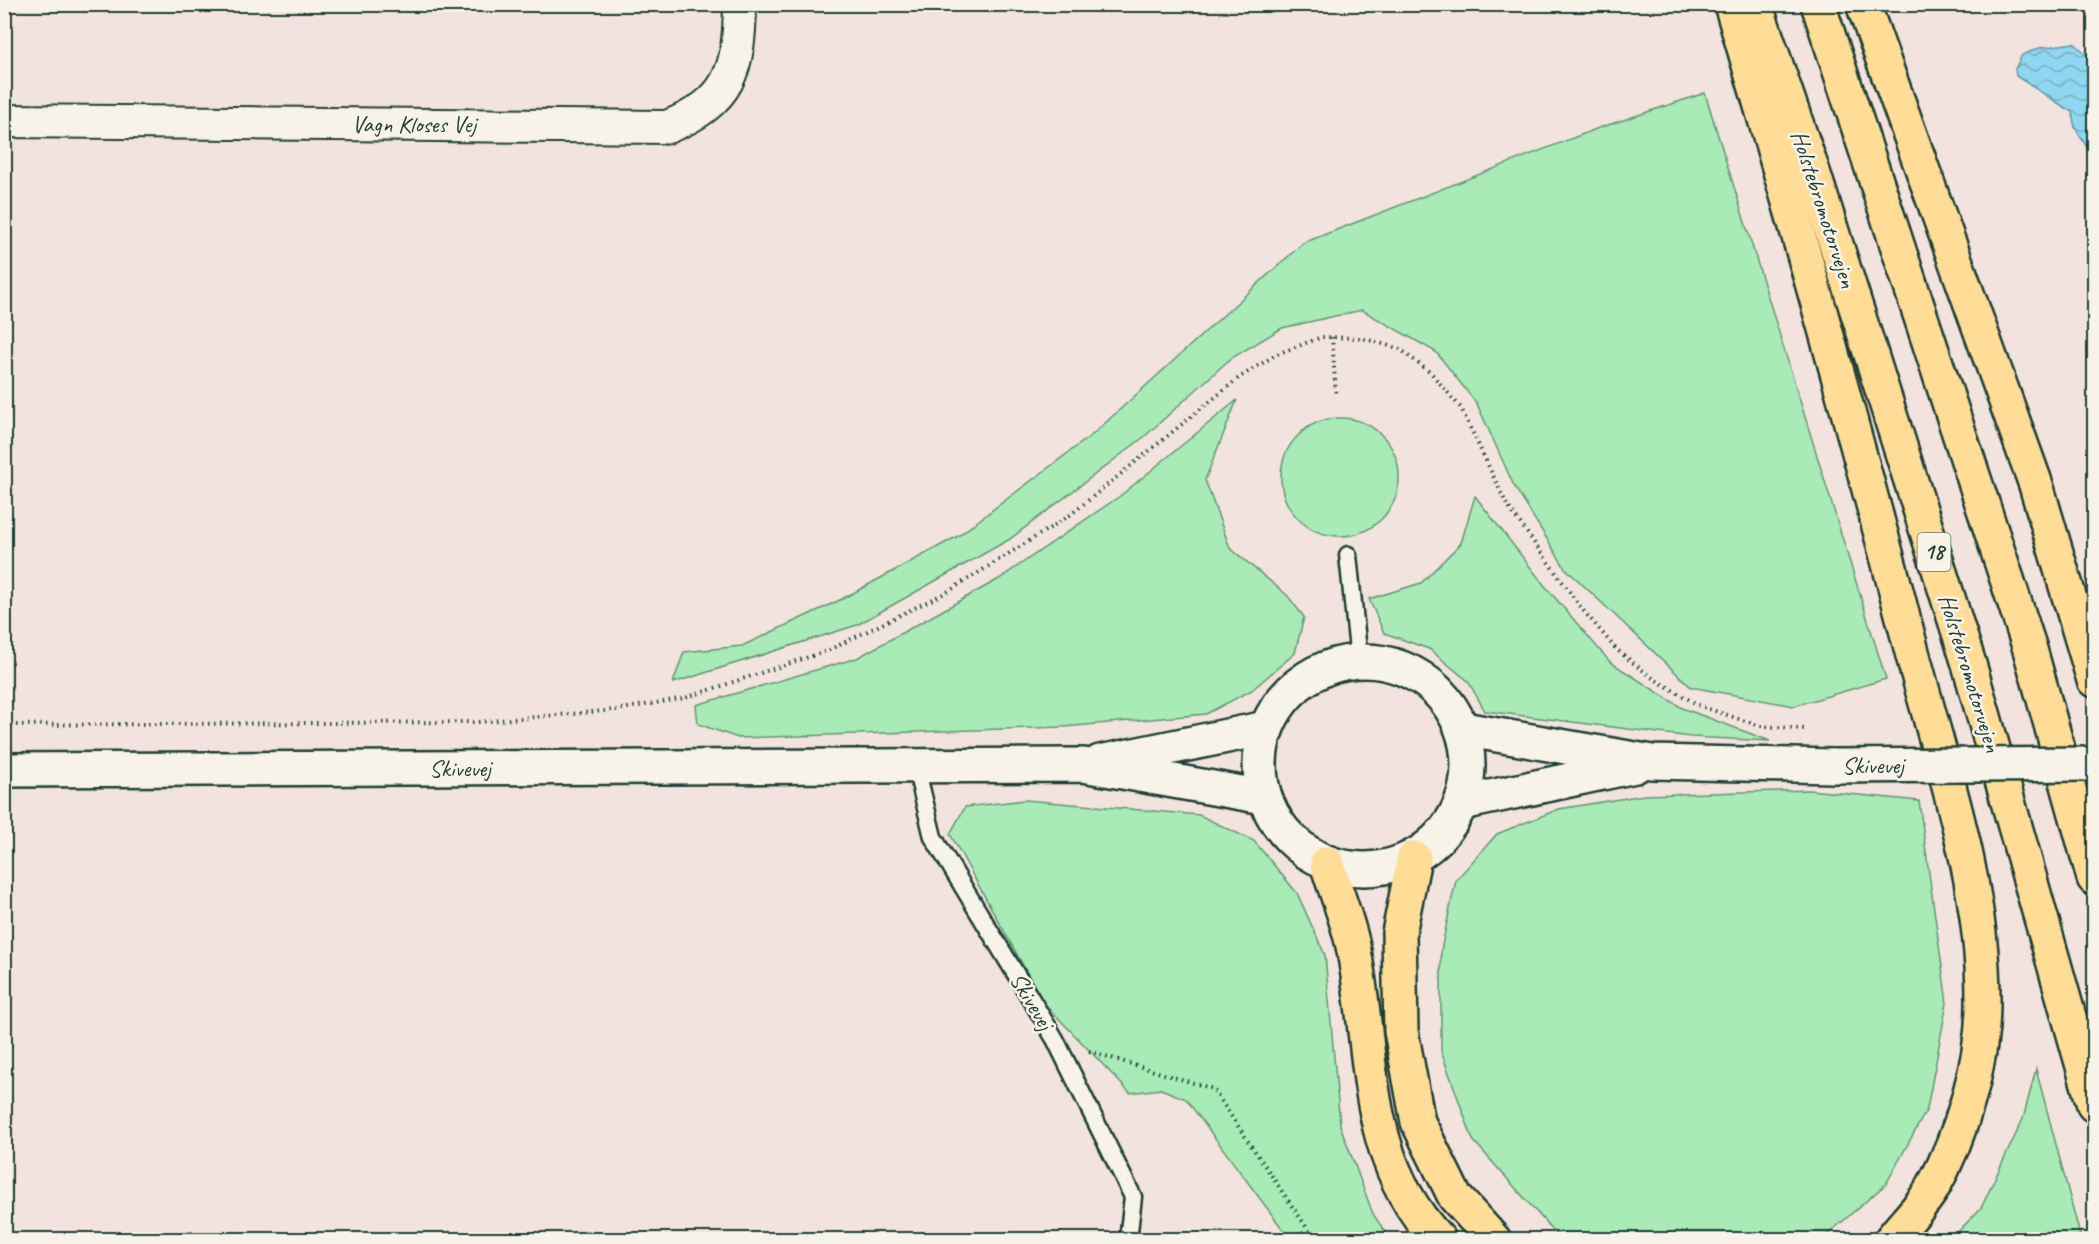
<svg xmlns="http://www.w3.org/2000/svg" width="2099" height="1244" font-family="Caveat,sans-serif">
	<defs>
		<pattern id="water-waves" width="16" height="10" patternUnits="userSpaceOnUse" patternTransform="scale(1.5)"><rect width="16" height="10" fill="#8fd6f0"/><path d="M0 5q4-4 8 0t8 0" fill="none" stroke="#74afc3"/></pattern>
	</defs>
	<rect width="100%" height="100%" fill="#f2e3de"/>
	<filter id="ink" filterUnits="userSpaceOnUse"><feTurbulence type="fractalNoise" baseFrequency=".0167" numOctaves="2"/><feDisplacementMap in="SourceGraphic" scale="12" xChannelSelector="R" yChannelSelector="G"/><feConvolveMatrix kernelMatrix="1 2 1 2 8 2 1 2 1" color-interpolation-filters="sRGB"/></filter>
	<g filter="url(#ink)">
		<!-- grass -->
		<g fill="#a8ebb6" stroke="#649475" stroke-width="1.5">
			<polygon points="1705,93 1886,679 1794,706 1691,687 1565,568 1514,486 1477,404 1436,352 1362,310 1282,328 1230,359 1144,437 1010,539 857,625 673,683 684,652 742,646 842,599 958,536 1093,434 1303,243 1596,129"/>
			<polygon points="1237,400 1205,480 1230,548 1287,595 1304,617 1295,653 1252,690 1206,714 1064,727 738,738 698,724 696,705 857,658 999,579 1120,496"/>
			<circle cx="1340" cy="477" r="59"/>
			<polygon points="1475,496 1545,586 1610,662 1682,708 1770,741 1691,737 1485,711 1468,681 1429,649 1384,633 1369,599 1421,583 1461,543"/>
			<polygon points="1809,790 1919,801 1947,1003 1927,1109 1886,1184 1822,1239 1571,1240 1556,1234 1473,1140 1441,1051 1441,950 1456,880 1497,834 1559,809 1644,795"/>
			<polygon points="1025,800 1199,815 1254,841 1297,893 1325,955 1340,1125 1373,1214 1390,1239 1290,1239 1186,1099 1161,1089 1130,1093 1044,1003 950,834 965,807"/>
			<polygon points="2036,1069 2081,1239 1951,1239 1981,1208 2023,1119"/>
		</g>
		<!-- water -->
		<polygon fill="url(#water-waves)" stroke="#6299a5" stroke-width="1.5" points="2074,43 2094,61 2094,151 2088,149 2075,128 2072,112 2016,76 2015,69 2022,55 2039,48"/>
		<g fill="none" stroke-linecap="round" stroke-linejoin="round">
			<!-- lane casing -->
			<g stroke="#1f3d34" stroke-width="21">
				<g id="lane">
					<polyline points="1348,555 1359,660"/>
					<polyline points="916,767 933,837 1055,1039 1133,1197 1128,1240"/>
				</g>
			</g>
			<!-- street casing -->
			<g stroke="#1f3d34" stroke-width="36">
				<path id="street" d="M4,121L667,127C731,102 739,69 740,4"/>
			</g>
			<!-- secondary casing -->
			<g stroke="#1f3d34" stroke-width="38">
				<g id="secondary">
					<circle cx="1364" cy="765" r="104"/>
					<polyline points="1463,729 1652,762 1834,766"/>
					<polyline points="1100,762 1266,728"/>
					<polyline points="4,770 1083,765 1264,797"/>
					<polyline points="1462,803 1635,766"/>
				</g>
			</g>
			<!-- highway casing -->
			<g stroke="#1f3d34" stroke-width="38">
				<g id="highway">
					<path d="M1731,4C1795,218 1855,432 1911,648C1941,763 1984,883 1983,1003C1983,1063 1961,1137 1932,1189C1921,1207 1904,1223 1891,1240"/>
					<polyline points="1755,4 1814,175 1969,664 2094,1105"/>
					<polyline points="1818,4 2029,646 2094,878"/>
					<polyline points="1863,4 2036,485 2094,680"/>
					<polyline points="1414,858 1399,933 1401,1031 1418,1122 1455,1197 1494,1240"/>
					<path d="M1327,863C1335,890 1347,918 1353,946C1374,1048 1360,1158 1439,1240"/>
				</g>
			</g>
			<!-- path -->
			<g stroke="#1f3d34" stroke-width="4" stroke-dasharray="1.5 4.5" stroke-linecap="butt">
				<polyline points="1332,337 1336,396"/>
				<polyline points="4,725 477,722 616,710 685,698 827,651 949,591 1069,516 1240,377 1277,354 1322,337 1362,338 1400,349 1432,374 1461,408 1507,505 1582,609 1616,649 1651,677 1700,706 1760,726 1805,729"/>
				<polyline points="1089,1051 1213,1089 1315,1240"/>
			</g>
			<!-- lane -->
			<use href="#lane" stroke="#f7f3e8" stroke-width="16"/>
			<!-- street -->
			<use href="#street" stroke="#f7f3e8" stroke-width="32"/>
			<!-- secondary -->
			<use href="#secondary" stroke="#f7f3e8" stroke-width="33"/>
			<!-- highway -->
			<use href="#highway" stroke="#ffdd96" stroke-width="33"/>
			<!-- secondary-bridge casing -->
			<g stroke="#1f3d34" stroke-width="38" stroke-linecap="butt">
				<polyline id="secondary-bridge" points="1834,766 2094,764"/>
			</g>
			<!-- secondary-bridge -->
			<use href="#secondary-bridge" stroke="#f7f3e8" stroke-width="33"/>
		</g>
	</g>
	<g text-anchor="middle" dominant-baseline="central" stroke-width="5" stroke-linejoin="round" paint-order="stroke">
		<!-- shield labels -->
		<rect fill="#f7f3e8" stroke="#60746a" stroke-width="1.5" x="1917.5" y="533" width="33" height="38" rx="4.5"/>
		<g font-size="22" font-weight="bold" fill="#1f3d34">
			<text x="1934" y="552">18</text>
		</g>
		<!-- street labels -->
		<g font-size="24" fill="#1f3d34" stroke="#f7f3e8">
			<text x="414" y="124">Vagn Kloses Vej</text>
			<text transform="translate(1824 209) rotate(72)">Holstebromotorvejen</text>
			<text transform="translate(1970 673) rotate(73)">Holstebromotorvejen</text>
			<text x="1873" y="765">Skivevej</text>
			<text x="460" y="768">Skivevej</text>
			<text transform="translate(1032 1001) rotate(59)">Skivevej</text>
		</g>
	</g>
	<!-- margin -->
	<rect width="2099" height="1244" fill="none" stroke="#f7f3e8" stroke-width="24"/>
	<rect x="12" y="12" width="2075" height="1220" fill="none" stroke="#1f3d34" stroke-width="2" filter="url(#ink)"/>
</svg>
